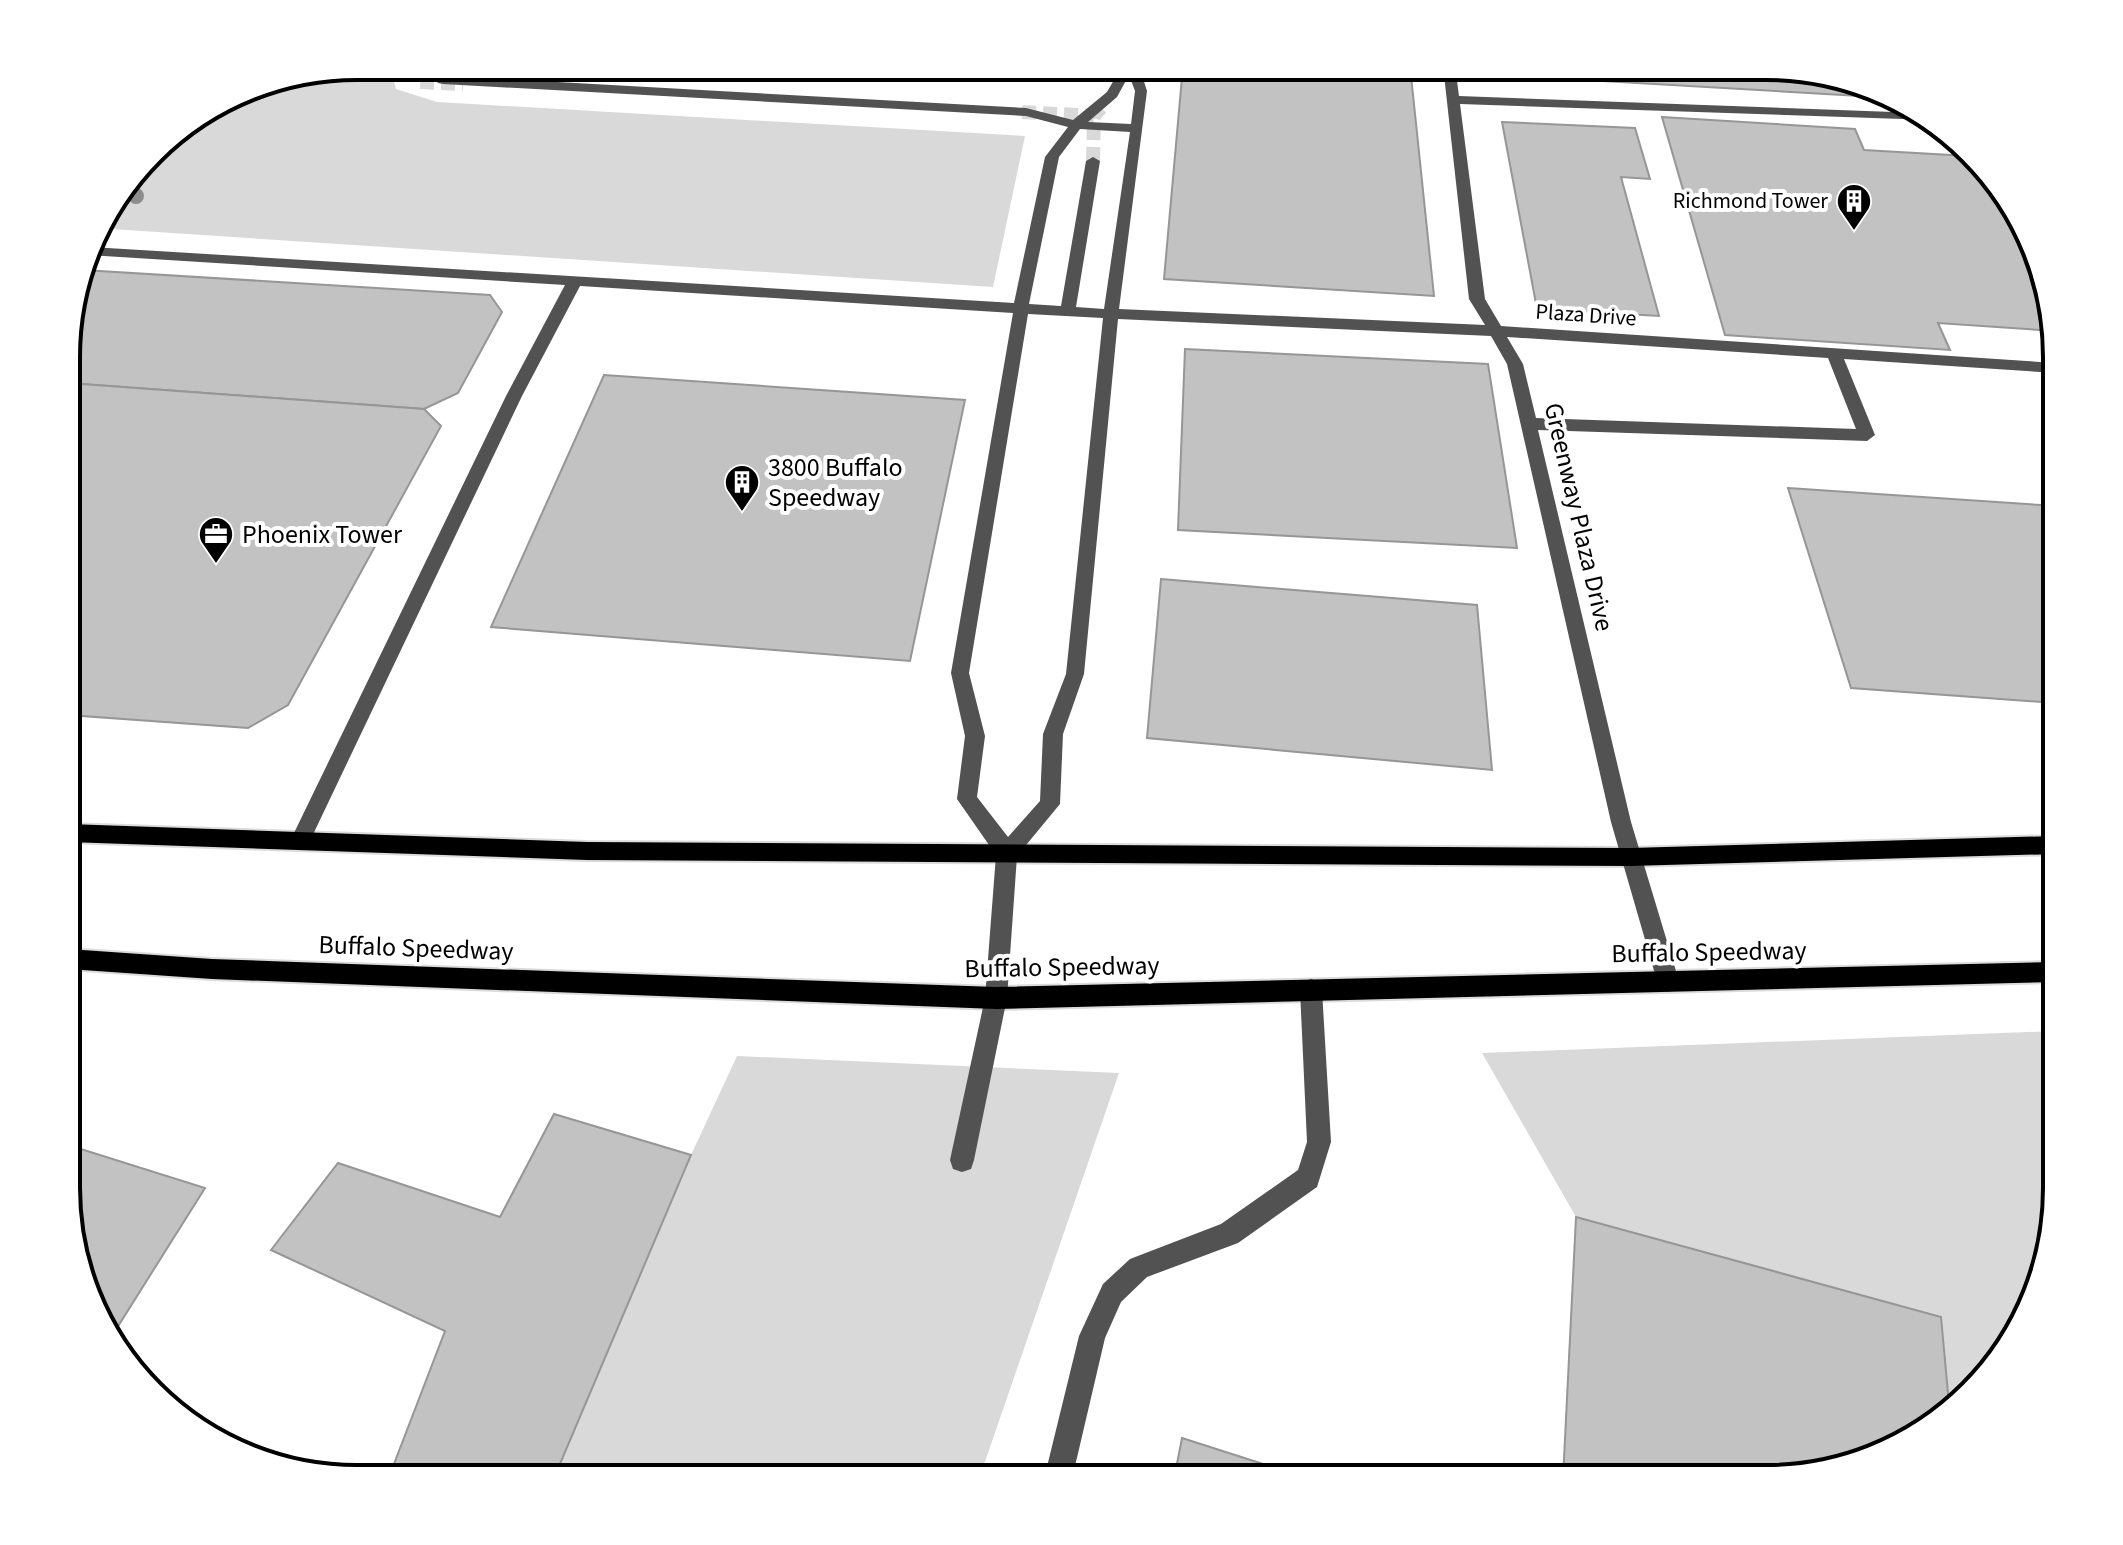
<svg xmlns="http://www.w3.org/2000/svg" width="2123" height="1545" font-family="'Source Sans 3',sans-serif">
	<rect width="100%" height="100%" fill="#fff"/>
	<!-- green -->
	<g fill="#d9d9d9">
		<polygon points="357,66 389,66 396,89 437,102 1025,136 993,287 96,228 165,139 246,88"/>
		<polygon points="932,66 1066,66 1065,75 999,81 931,70"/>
		<polygon points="2056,1031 2056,1207 2035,1299 1997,1366 1949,1404 1941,1317 1576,1217 1482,1053"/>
		<polygon points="737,1056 1119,1073 979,1479 554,1478 691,1155"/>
	</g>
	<!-- building -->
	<g fill="#c2c2c2" stroke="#969696" stroke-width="2">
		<polygon points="1183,66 1410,66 1434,296 1164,279"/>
		<polygon points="1498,66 1785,67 1877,88 1894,98 1499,75"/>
		<polygon points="1662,117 1855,129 1864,150 1968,156 1985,177 2042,286 2054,331 1938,323 1950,350 1725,335"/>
		<polygon points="1502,122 1635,128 1650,179 1621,177 1659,316 1537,309"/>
		<polygon points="83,270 490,295 502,312 458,393 424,409 68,383 68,319"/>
		<polygon points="1185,349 1488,364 1517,548 1178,530"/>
		<polygon points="604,375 965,400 910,661 491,627"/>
		<polygon points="68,383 424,409 441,426 288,705 248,728 68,715"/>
		<polygon points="1788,488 2056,506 2056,703 1851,688"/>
		<polygon points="1161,579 1477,605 1492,770 1147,738"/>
		<polygon points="554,1114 691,1155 554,1478 389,1477 445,1331 271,1250 338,1163 500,1217"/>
		<polygon points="68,1145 205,1188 110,1339 105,1333 68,1226"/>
		<polygon points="1576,1217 1941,1317 1949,1404 1894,1449 1766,1479 1563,1479"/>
		<polygon points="1182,1438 1310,1479 1174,1479"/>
	</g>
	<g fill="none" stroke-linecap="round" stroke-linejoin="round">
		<!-- minor-tunnel -->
		<g stroke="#d9d9d9" stroke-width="14" stroke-dasharray="14 7" stroke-linecap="butt">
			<polyline points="428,66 418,82 463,84"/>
			<polyline points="1022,112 1094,116"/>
			<polyline points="1093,161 1094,116 1101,108"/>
		</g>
		<!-- major casing -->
		<g stroke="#dbdbdb" stroke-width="4">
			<g id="major">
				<polygon points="68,824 587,842 1630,848 2056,836 2056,854 1630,866 587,860 68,842"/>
				<polygon points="68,949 212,959 996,987 2056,962 2056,982 996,1009 212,979 68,969"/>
			</g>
		</g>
		<!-- minor -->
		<g fill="#525252" fill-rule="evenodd">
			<path d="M426,66H439L447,76L1026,108L1073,120L1107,92L1122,66H1139L1147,91L1119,309L1485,325L1469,299L1443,66H1455L1459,96L1920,113L1932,120L1460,104L1485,299L1501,326L2056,363V373L1844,359L1875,435L1867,441L1538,430L1631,822L1679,981L1676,988L1668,992L1660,988L1657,981L1611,822L1507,364L1491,336L1118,319L1084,674L1063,734L1060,804L1017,856L1007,998L974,1160L971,1169L962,1172L953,1169L950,1160L985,998L996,855L957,799L965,736L951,673L1013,313L580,286L522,396L308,845L301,848L294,845L291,839L294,833L506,396L565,285L88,255L91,247L1014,303L1045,157L1068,127L1026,116L443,84L438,83ZM1129,75L1135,91L1131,124L1088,122L1117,97ZM1080,129L1130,132L1104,309L1076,307L1100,161L1093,157L1086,161L1061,306L1029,304L1059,157ZM1028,314L1103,318L1066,674L1043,734L1040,801L1008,837L977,797L985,736L969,673ZM1507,337L1828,358L1856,429L1536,418L1523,364Z"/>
			<polygon points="1311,979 1319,982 1322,990 1331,1142 1317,1187 1238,1243 1147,1277 1121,1302 1105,1338 1072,1479 1044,1479 1079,1336 1103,1284 1130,1259 1221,1224 1298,1170 1307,1142 1300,990 1303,982"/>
		</g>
		<!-- major -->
		<use href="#major" fill="#000" fill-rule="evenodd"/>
	</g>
	<!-- trees -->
	<circle fill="#8d8d8d" cx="136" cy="196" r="8"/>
	<!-- icons -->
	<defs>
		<g id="building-pin" transform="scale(1.8)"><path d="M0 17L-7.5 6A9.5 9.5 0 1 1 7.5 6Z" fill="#000" stroke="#fff"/><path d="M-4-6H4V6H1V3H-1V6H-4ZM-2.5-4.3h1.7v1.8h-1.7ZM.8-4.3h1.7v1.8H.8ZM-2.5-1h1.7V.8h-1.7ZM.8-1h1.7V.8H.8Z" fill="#fff"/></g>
		<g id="office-pin" transform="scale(1.8)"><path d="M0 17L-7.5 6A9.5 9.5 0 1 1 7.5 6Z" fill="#000" stroke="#fff"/><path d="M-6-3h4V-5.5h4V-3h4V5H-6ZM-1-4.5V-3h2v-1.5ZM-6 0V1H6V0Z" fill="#fff"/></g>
	</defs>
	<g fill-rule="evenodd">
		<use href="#building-pin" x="1854" y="201"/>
		<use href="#building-pin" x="742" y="482"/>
		<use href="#office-pin" x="216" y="534"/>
	</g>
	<g text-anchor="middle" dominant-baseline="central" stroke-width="8" stroke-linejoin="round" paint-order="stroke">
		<!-- far-poi labels -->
		<g font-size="22" fill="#000" stroke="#fff" text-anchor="end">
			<text x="1828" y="201">Richmond Tower</text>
		</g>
		<!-- far-street labels -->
		<g font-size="22" fill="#000" stroke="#fff">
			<text transform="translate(1586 315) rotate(4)">Plaza Drive</text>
		</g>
		<!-- poi labels -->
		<g font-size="26" fill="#000" stroke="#fff" text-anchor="start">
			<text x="768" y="467">3800 Buffalo<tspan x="768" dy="30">Speedway</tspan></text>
			<text x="242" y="534">Phoenix Tower</text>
		</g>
		<!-- street labels -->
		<g font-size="26" fill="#000" stroke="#fff">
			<text transform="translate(1579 517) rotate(77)">Greenway Plaza Drive</text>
			<text transform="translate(416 948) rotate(2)">Buffalo Speedway</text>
			<text transform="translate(1709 952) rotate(-1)">Buffalo Speedway</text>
			<text transform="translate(1062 967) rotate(-1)">Buffalo Speedway</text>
		</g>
	</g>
	<!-- crop -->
	<path d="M0 0H2123V1545H0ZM357 80H1766A277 277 0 0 1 2043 357V1188A277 277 0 0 1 1766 1465H357A277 277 0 0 1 80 1188V357A277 277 0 0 1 357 80Z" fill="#fff" fill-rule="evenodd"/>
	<path fill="none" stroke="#000" stroke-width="4" d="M357 80H1766A277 277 0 0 1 2043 357V1188A277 277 0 0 1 1766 1465H357A277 277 0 0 1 80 1188V357A277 277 0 0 1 357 80Z"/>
</svg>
